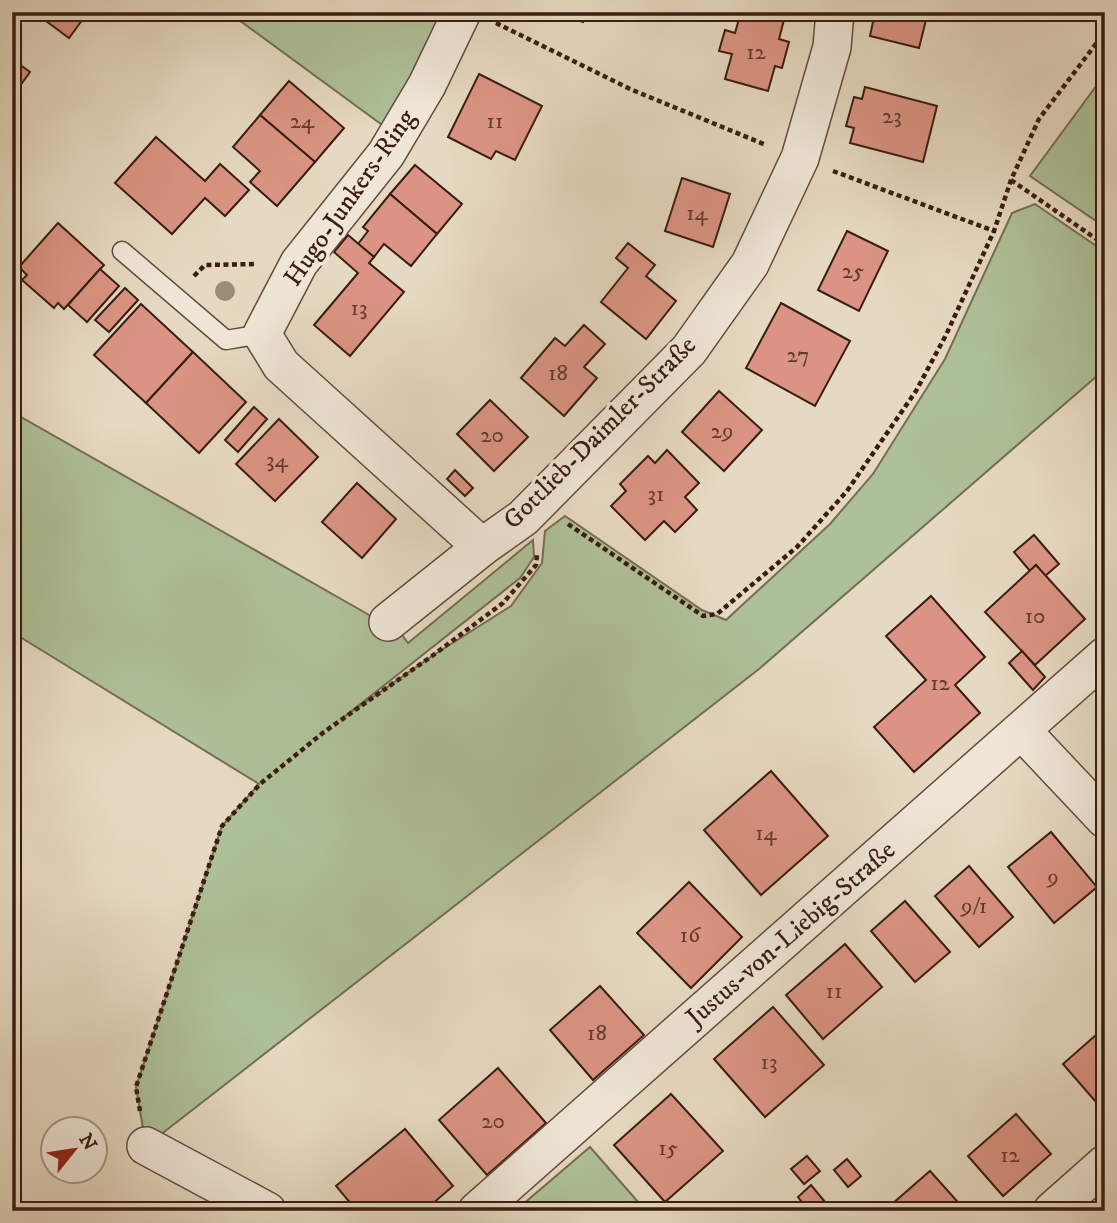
<svg xmlns="http://www.w3.org/2000/svg" width="1117" height="1223" font-family="'IM FELL DW Pica',serif">
	<rect width="100%" height="100%" fill="#e6d9c1"/>
	<filter id="stains"><feTurbulence type="fractalNoise" baseFrequency=".00286" numOctaves="4"/><feColorMatrix values="0 0 0 0 .2 0 0 0 0 .09 0 0 0 0 .02 0 0 0 .5 -.17"/></filter>
	<radialGradient id="worn" r=".72"><stop offset=".6" stop-color="#630" stop-opacity="0"/><stop offset="1" stop-color="#630" stop-opacity=".3"/></radialGradient>
	<!-- green -->
	<g fill="#aec098" stroke="#746e55" stroke-width="2">
		<polygon points="228,12 421,12 443,24 385,127"/>
		<polygon points="1105,74 1105,227 1030,176"/>
		<polygon points="1035,204 1105,252 1105,369 759,669 146,1146 136,1087 222,826 259,784 12,632 12,412 364,612 402,635 408,643 533,540 534,557 520,578 344,717 432,656 511,606 542,563 545,531 565,516 702,610 726,620 830,524 873,474 945,359 1012,213"/>
		<polygon points="590,1147 646,1211 515,1211"/>
	</g>
	<!-- building -->
	<g fill="#db9483" stroke="#391d12" stroke-width="2">
		<polygon points="34,12 88,12 69,38"/>
		<polygon points="551,12 586,12 583,22"/>
		<polygon points="741,12 768,17 769,12 786,12 779,39 789,42 782,68 775,66 768,91 725,79 732,54 719,51 725,30 735,33"/>
		<polygon points="875,12 928,12 919,48 870,36"/>
		<polygon points="12,59 30,72 12,97"/>
		<polygon points="479,74 542,106 515,160 496,151 491,159 448,137"/>
		<polygon points="289,81 344,128 315,162 260,115"/>
		<polygon points="865,87 937,106 923,162 850,143 854,128 846,126 854,97 862,99"/>
		<polygon points="260,115 315,162 277,206 250,182 260,171 233,147"/>
		<polygon points="156,137 205,181 220,164 249,190 225,216 205,198 172,234 115,183"/>
		<polygon points="415,165 462,204 437,234 390,194"/>
		<polygon points="682,178 730,194 713,247 665,231"/>
		<polygon points="390,194 437,234 411,266 384,244 374,257 358,244 368,231 363,227"/>
		<polygon points="58,223 104,265 64,309 58,303 54,308 22,280 27,275 19,267"/>
		<polygon points="847,231 888,251 859,311 818,290"/>
		<polygon points="348,235 374,257 369,263 404,292 350,356 314,325 358,273 334,252"/>
		<polygon points="628,243 655,265 646,276 676,301 646,339 601,302 628,268 616,258"/>
		<polygon points="100,269 119,286 87,322 68,305"/>
		<polygon points="125,288 138,300 109,332 95,320"/>
		<polygon points="781,303 850,341 815,406 746,368"/>
		<polygon points="141,304 193,352 146,403 94,355"/>
		<polygon points="584,325 605,344 584,367 597,378 564,416 521,378 555,338 565,346"/>
		<polygon points="193,352 246,402 199,453 146,403"/>
		<polygon points="719,391 762,430 724,471 682,432"/>
		<polygon points="490,400 528,437 494,471 457,434"/>
		<polygon points="254,407 267,419 238,452 225,440"/>
		<polygon points="279,419 318,457 275,501 236,464"/>
		<polygon points="667,450 699,483 685,497 697,510 675,532 664,521 645,540 611,506 626,491 620,484 648,456 655,463"/>
		<polygon points="455,470 473,488 465,496 447,479"/>
		<polygon points="357,483 396,519 362,558 322,522"/>
		<polygon points="1034,535 1059,564 1045,576 1036,565 1030,571 1014,552"/>
		<polygon points="1036,565 1085,619 1035,665 985,612"/>
		<polygon points="931,596 985,657 955,685 980,713 914,772 874,727 926,680 886,636"/>
		<polygon points="1022,651 1045,677 1033,690 1009,663"/>
		<polygon points="771,771 828,836 761,895 704,830"/>
		<polygon points="1051,832 1097,887 1054,923 1008,867"/>
		<polygon points="969,866 1013,917 979,947 935,896"/>
		<polygon points="689,882 742,937 691,988 637,933"/>
		<polygon points="905,901 950,952 915,982 871,931"/>
		<polygon points="845,944 882,987 823,1039 786,995"/>
		<polygon points="600,986 644,1035 593,1080 550,1030"/>
		<polygon points="773,1007 824,1065 765,1117 714,1059"/>
		<polygon points="1105,1027 1105,1094 1096,1102 1063,1064"/>
		<polygon points="498,1068 546,1123 487,1175 439,1120"/>
		<polygon points="671,1094 723,1151 665,1202 614,1145"/>
		<polygon points="1016,1114 1051,1154 1003,1196 968,1156"/>
		<polygon points="405,1129 453,1186 424,1211 357,1211 336,1186"/>
		<polygon points="807,1156 820,1171 804,1184 791,1169"/>
		<polygon points="847,1159 861,1176 848,1187 834,1170"/>
		<polygon points="930,1171 965,1210 884,1211"/>
		<polygon points="811,1185 825,1202 815,1211 809,1211 798,1197"/>
	</g>
	<g fill="none" stroke-linecap="round" stroke-linejoin="round">
		<!-- service casing -->
		<g stroke="#644c3e" stroke-width="21">
			<polyline id="service" points="122,251 226,340 262,334"/>
		</g>
		<!-- minor casing -->
		<g stroke="#644c3e" stroke-width="40">
			<g id="minor">
				<polyline points="462,12 427,85 386,154 299,263 262,334 281,365 482,547"/>
				<polyline points="388,622 482,547 523,518 689,350 750,264 800,158 832,47 835,12"/>
				<polyline points="1022,731 1105,819"/>
				<polyline points="146,1146 267,1211"/>
				<polyline points="477,1211 1105,656"/>
				<polyline points="1052,1211 1105,1164"/>
			</g>
		</g>
		<!-- path -->
		<g stroke="#391d12" stroke-width="4.5" stroke-dasharray="5 3.5" stroke-linecap="butt">
			<polyline points="496,23 630,89 766,145"/>
			<polyline points="833,171 994,231 1011,180 1039,119 1105,32"/>
			<polyline points="1011,180 1105,245"/>
			<polyline points="194,276 205,265 257,264"/>
			<polyline points="568,524 703,616 717,614 797,547 847,491 916,391 946,335 994,231"/>
			<polyline points="140,1111 136,1087 222,826 260,784 324,732 432,656 503,603 536,565 537,555"/>
		</g>
		<!-- service -->
		<use href="#service" stroke="#efe6d7" stroke-width="18"/>
		<!-- minor -->
		<use href="#minor" stroke="#efe6d7" stroke-width="37"/>
	</g>
	<!-- trees -->
	<circle fill="#9a8d77" cx="225" cy="291" r="10"/>
	<g text-anchor="middle" dominant-baseline="central" stroke-width="7" stroke-linejoin="round" paint-order="stroke">
		<!-- number labels -->
		<g font-size="23" fill="#623b2e">
			<text x="756" y="52">12</text>
			<text x="892" y="116">23</text>
			<text x="302" y="121">24</text>
			<text x="495" y="121">11</text>
			<text x="697" y="213">14</text>
			<text x="853" y="271">25</text>
			<text x="359" y="308">13</text>
			<text x="798" y="355">27</text>
			<text x="558" y="373">18</text>
			<text x="722" y="431">29</text>
			<text x="492" y="435">20</text>
			<text x="277" y="460">34</text>
			<text x="656" y="494">31</text>
			<text x="1035" y="616">10</text>
			<text x="940" y="683">12</text>
			<text x="766" y="833">14</text>
			<text x="1053" y="877">9</text>
			<text x="974" y="906">9/1</text>
			<text x="690" y="935">16</text>
			<text x="834" y="991">11</text>
			<text x="597" y="1033">18</text>
			<text x="769" y="1062">13</text>
			<text x="493" y="1121">20</text>
			<text x="668" y="1148">15</text>
			<text x="1010" y="1155">12</text>
		</g>
		<!-- street labels -->
		<g font-size="26" fill="#391d12" stroke="#efe6d7">
			<text transform="translate(350 198) rotate(-55)">Hugo-Junkers-Ring</text>
			<text transform="translate(600 433) rotate(-45)">Gottlieb-Daimler-Straße</text>
			<text transform="translate(791 934) rotate(-41)">Justus-von-Liebig-Straße</text>
		</g>
	</g>
	<!-- margin -->
	<rect width="1117" height="1223" fill="none" stroke="#e6d9c1" stroke-width="42"/>
	<rect x="14" y="14" width="1089" height="1195" fill="none" stroke="#391d12" stroke-width="3.5"/>
	<rect x="21" y="21" width="1075" height="1181" fill="none" stroke="#391d12" stroke-width="2"/>
	<!-- north arrow -->
	<g transform="translate(74 1150) rotate(60)"><circle r="33" fill="#efe6d7" stroke="#a69688" stroke-width="2"/>
	<path d="M0-5L12 26L0 18L-12 26Z" fill="#8f2418"/>
	<text y="-10" font-size="19" font-weight="bold" text-anchor="middle" fill="#391d12">N</text>
	</g>
	<rect width="100%" height="100%" filter="url(#stains)"/>
	<rect width="100%" height="100%" fill="url(#worn)"/>
</svg>
